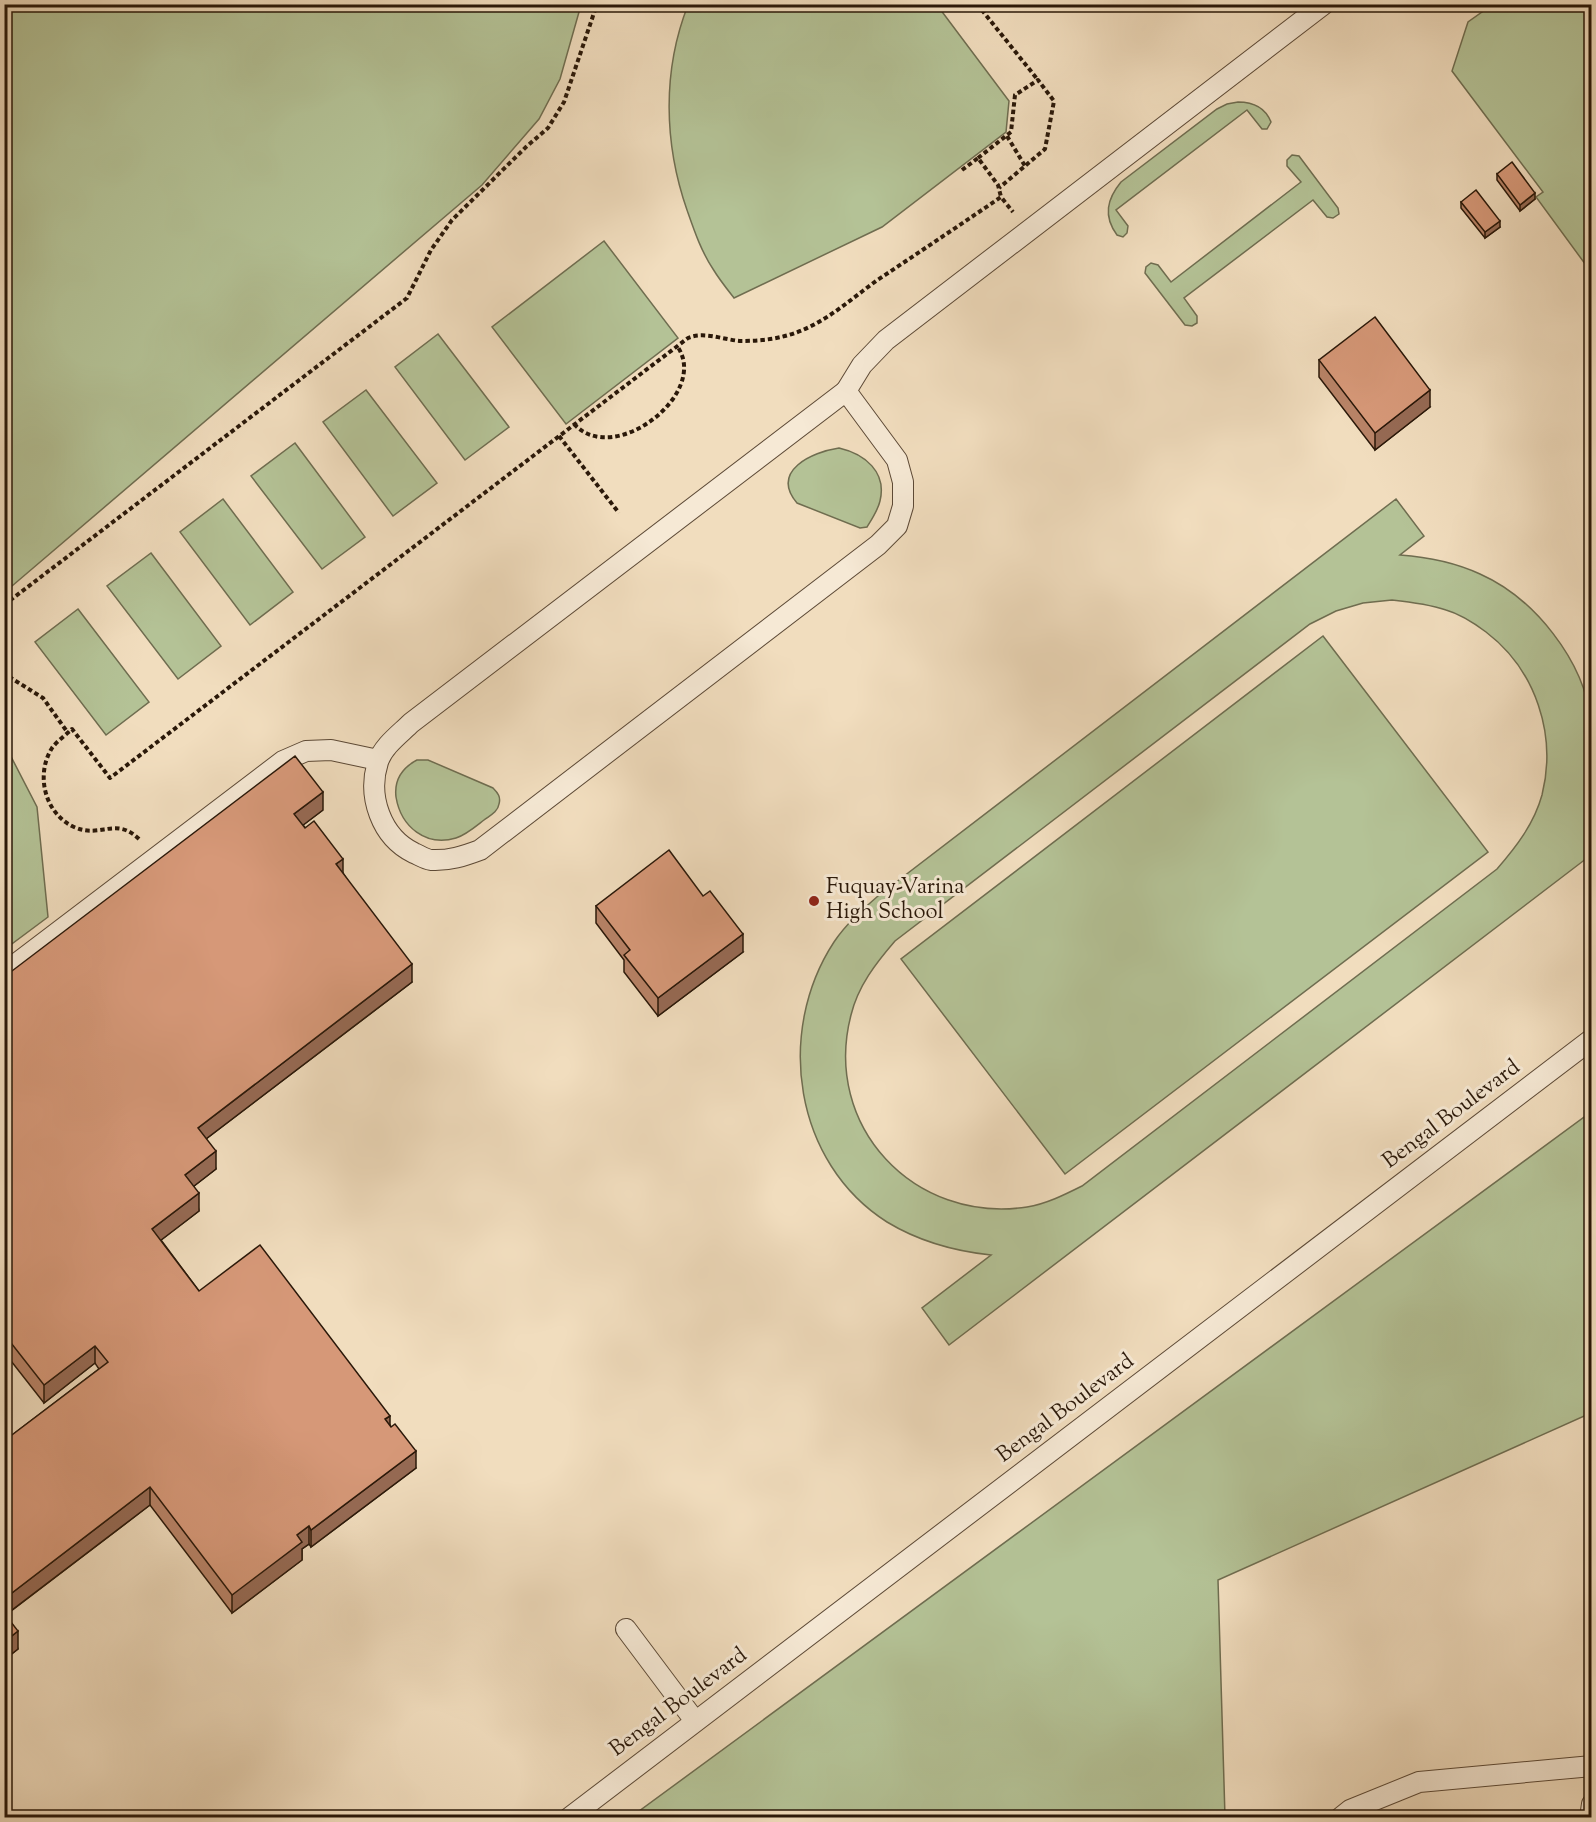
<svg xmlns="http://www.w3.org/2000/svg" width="1596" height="1822" font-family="'Sorts Mill Goudy',serif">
	<rect width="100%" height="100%" fill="#f1ddbe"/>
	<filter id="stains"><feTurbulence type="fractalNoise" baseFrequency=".00333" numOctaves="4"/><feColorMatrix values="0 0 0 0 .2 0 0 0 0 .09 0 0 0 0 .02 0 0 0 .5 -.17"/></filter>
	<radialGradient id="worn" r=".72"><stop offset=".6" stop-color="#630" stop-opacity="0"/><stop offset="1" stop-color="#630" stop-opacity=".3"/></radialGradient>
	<!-- green -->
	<g fill="#b4c296" stroke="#6f6d50" stroke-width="1.5" fill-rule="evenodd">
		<polygon points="4,5 581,5 560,79 539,119 482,185 5,592"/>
		<path d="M937,5L1009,101L1006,132L882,227L734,298C727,289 719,279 713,269C701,251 694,230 687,210C664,144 662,71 688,5Z"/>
		<polygon points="1492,5 1591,5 1591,272 1536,197 1543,192 1452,71 1468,22"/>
		<path d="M1238,102C1253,102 1265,107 1271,122L1267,129H1262L1247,110L1116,210L1128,226L1127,233L1123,237L1117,235C1103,216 1107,199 1121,182L1217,109L1227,104Z"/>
		<polygon points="1292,155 1299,156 1338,208 1339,214 1333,218 1327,217 1313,200 1184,298 1197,316 1197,323 1192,326 1185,325 1145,273 1146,267 1151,263 1158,265 1171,282 1301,182 1287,166 1287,160"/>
		<polygon points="604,241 678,338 566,424 492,327"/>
		<polygon points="438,334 509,427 465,460 395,367"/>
		<polygon points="366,390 437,483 393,516 323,422"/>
		<polygon points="295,443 365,537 322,569 251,476"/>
		<path d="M839,448C865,454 887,472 880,501C878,510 872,519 867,527L860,528L797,503C770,471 812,452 839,448Z"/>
		<polygon points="223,499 293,592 250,625 180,532"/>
		<path d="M1396,499L1424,536L1400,555C1428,557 1454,562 1480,574C1534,598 1584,660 1591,721C1593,731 1592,742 1592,752C1592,768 1592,783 1589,798L1591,797V855L949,1345L922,1308L991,1255C953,1251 920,1242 887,1222C794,1163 775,1032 834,942C846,924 862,910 878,896ZM1392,600C1411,602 1428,604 1446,610C1460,614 1474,623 1486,632C1536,670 1557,735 1542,795C1534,824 1516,847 1497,869L1082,1186C1064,1195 1046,1204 1027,1207C914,1224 822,1126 851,1015C858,986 876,963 895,941L1310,624L1336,611L1363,603Z"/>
		<polygon points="151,553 221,646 178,679 107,586"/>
		<polygon points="78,609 149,702 106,735 35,642"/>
		<polygon points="1323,636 1488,852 1065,1174 901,959"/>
		<polygon points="4,743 37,807 48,917 5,949"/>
		<path d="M417,760H428L493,788C498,793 501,797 499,804C498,812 489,816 484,820C475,827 466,835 456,838C426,847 401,827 396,797C394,780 402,768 417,760Z"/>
		<polygon points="1591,1112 1591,1413 1218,1580 1225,1817 631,1817"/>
	</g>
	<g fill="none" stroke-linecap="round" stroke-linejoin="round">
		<!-- service casing -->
		<g stroke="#5c4936" stroke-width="22">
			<g id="service">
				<path d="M846,391L897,460L903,482V506L897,526L878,545L480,850C464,856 449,861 431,860C425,859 419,855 414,853C381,837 367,796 378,762C383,746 400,734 411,723Z"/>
				<polyline points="846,391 862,365 886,340 1324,4"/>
				<polyline points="4,973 283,761 306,751 331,750 378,760"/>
				<polyline points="626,1629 695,1721"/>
				<polyline points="569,1818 1592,1039"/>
				<polyline points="1340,1818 1350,1810 1419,1782 1592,1766"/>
				<polyline points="1590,1818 1592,1804"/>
			</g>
		</g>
		<!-- path -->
		<g stroke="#2a1809" stroke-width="4" stroke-dasharray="4.5 3" stroke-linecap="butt">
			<polyline points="977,4 1038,80"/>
			<polyline points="1007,136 1025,166"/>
			<polyline points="978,158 1011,132 1015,95 1038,80 1054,101 1045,149 999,188"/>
			<polyline points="962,170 978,158 998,185 1001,197"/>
			<path d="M574,424C614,468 711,393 677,346"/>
			<polyline points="559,436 619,513"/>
			<polyline points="4,605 407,298 431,250 452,220 526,147 548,128 564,102 597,4"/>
			<polyline points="4,671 11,678 43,698 68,733"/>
			<path d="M139,839C115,816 101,839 74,827C45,814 35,775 52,748C57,741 66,735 72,729L110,778L688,338C704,331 724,340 741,341C760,341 778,339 795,333C826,322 850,300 876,281C918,253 960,225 1001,197L1013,212"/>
		</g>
		<!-- service -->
		<use href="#service" stroke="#f6e9d5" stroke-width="20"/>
	</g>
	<!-- wall -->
	<g fill="#b88367" stroke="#2a1809" stroke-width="1.5">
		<polygon points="1497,174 1535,199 1520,211 1497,180"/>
		<polygon points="1461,202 1500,227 1485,238 1461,208"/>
		<polygon points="1319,360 1430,407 1375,450 1319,377"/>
		<polygon points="323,810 303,825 343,873 412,982 206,1139 216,1169 194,1186 199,1211 161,1240 199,1291 390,1425 416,1468 311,1547 309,1544 302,1549 302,1560 232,1613 150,1505 6,1615 18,1649 4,1660 4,1441 99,1369 95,1363 44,1403 4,1352 4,977"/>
		<polygon points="596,906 743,952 658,1016 624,972 624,960 596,923"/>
	</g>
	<!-- shaded-wall -->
	<g fill="#966a54" stroke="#2a1809" stroke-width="1.5">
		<polygon points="1535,193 1535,199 1520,211 1520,205"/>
		<polygon points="1500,221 1500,227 1485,238 1485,232"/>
		<polygon points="1430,390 1430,407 1375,450 1375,433"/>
		<polygon points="323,792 323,810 294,832 294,814"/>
		<polygon points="343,859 343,876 336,864"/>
		<polygon points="743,934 743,952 658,1016 658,998"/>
		<polygon points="412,964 412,982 198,1145 198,1128"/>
		<polygon points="216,1151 216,1169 185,1193 185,1175"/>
		<polygon points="199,1193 199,1211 152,1247 152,1229"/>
		<polygon points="95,1346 95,1363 44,1403 44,1385"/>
		<polygon points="390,1416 390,1433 385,1419"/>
		<polygon points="416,1451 416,1468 311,1547 311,1530"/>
		<polygon points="150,1487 150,1505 4,1616 4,1599"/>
		<polygon points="309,1526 309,1544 302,1549 302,1560 232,1613 232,1595 297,1535"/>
		<polygon points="18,1631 18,1649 4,1660 4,1642"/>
	</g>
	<!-- building -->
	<g fill="#d69878" stroke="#2a1809" stroke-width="1.5">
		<polygon points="1512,162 1535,193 1520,205 1497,174"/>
		<polygon points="1476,190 1500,221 1485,232 1461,202"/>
		<polygon points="1375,317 1430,390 1375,433 1319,360"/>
		<polygon points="295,756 323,792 294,814 305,828 314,821 343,859 336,864 412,964 198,1128 216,1151 185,1175 199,1193 152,1229 199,1291 260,1245 390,1416 385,1419 391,1427 395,1424 416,1451 311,1530 309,1526 297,1535 302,1542 232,1595 150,1487 4,1599 4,1441 108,1362 95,1346 44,1385 4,1334 4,977"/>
		<polygon points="669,850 703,896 710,891 743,934 658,998 624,955 630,950 596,906"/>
		<polygon points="4,1613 18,1631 4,1642"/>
	</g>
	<!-- markers -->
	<circle fill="#8f2418" stroke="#f6e9d5" stroke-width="2" cx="814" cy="901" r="6"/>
	<g text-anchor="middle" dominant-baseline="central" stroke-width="6" stroke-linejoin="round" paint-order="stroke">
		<!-- poi labels -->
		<g font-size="22" fill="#2a1809" stroke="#f6e9d5" text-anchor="start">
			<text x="826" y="888">Fuquay-Varina<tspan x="826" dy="25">High School</tspan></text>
		</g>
		<!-- street labels -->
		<g font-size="22" fill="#2a1809" stroke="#f6e9d5">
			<text transform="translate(1452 1115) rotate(-37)">Bengal Boulevard</text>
			<text transform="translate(1066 1409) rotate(-37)">Bengal Boulevard</text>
			<text transform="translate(679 1703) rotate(-37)">Bengal Boulevard</text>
		</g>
	</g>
	<!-- margin -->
	<rect width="1596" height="1822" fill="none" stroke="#f1ddbe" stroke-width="24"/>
	<rect x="6" y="6" width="1584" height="1810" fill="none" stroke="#2a1809" stroke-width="3"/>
	<rect x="12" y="12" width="1572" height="1798" fill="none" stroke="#2a1809" stroke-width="1.5"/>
	<rect width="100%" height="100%" filter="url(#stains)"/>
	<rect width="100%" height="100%" fill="url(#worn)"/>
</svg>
